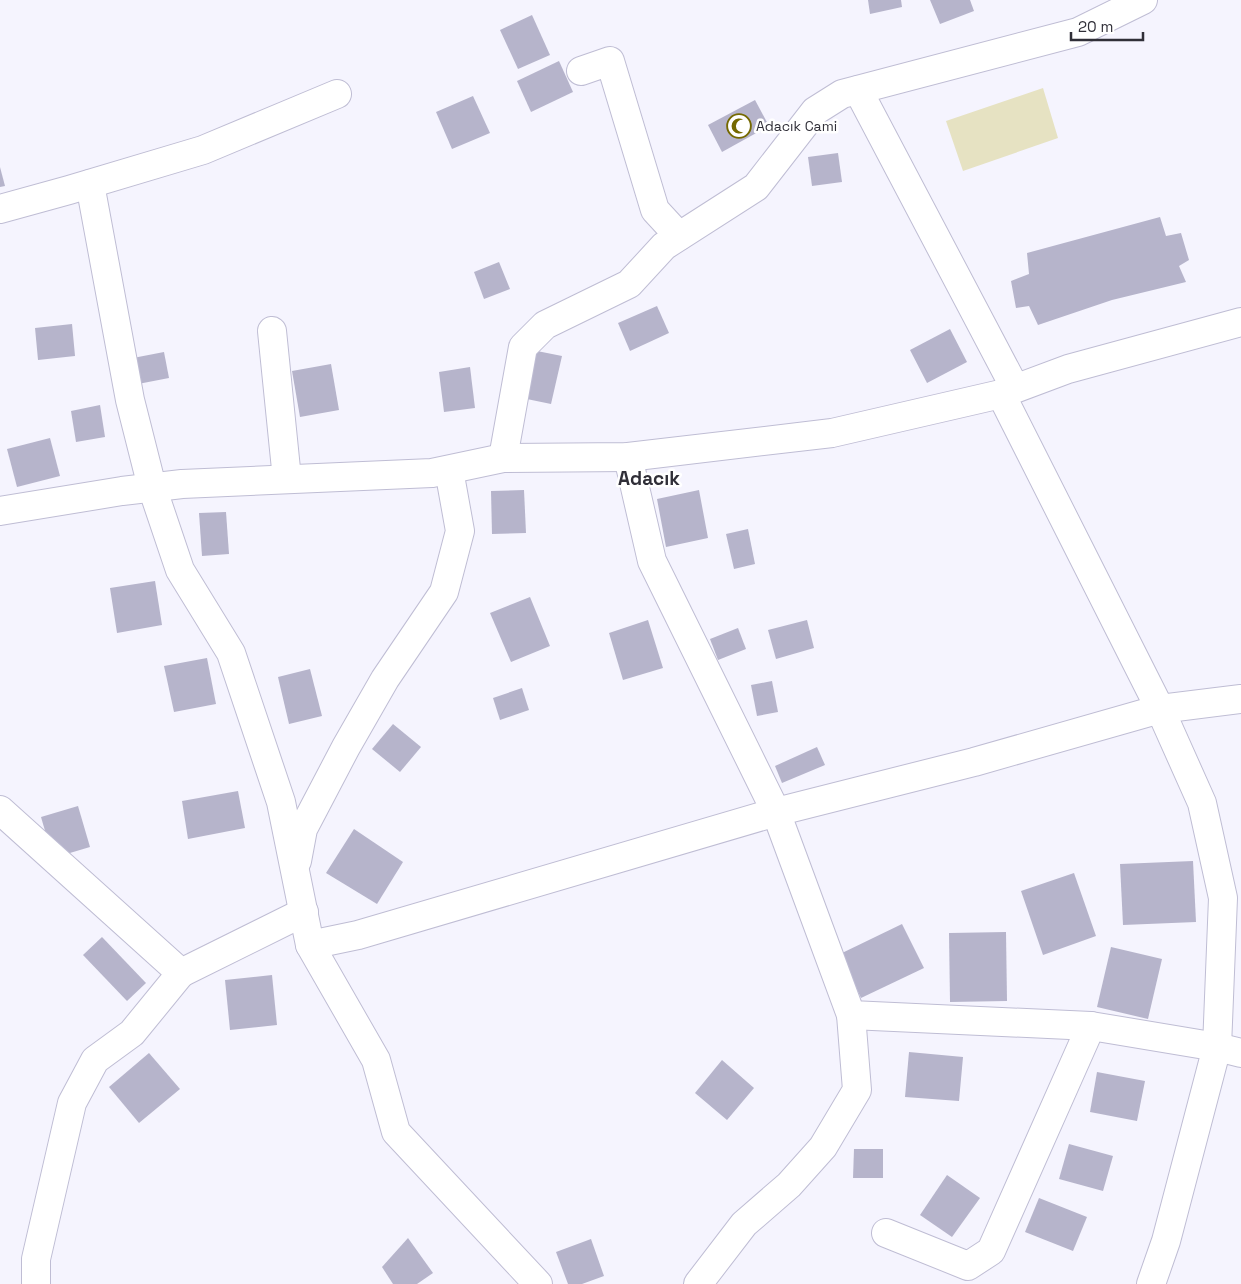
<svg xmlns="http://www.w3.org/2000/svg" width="1241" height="1284" font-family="'Space Grotesk',sans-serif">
	<rect width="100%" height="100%" fill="#f5f4fe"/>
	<!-- green -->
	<polygon fill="#e6e2c2" points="1043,88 1058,138 963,171 946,121"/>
	<!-- building -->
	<g fill="#b6b4cb">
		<polygon points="868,0 901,0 902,7 870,14"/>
		<polygon points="930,0 970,0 974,11 940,24"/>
		<polygon points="532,15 550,55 518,69 500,30"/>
		<polygon points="559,61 573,92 531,112 517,81"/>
		<polygon points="473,96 490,133 452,149 436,112"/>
		<polygon points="755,100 769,126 722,152 708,125"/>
		<polygon points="838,153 842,182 812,186 808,157"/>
		<polygon points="0,167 5,186 0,187"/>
		<polygon points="1160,217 1166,236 1181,233 1189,260 1179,266 1186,282 1112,300 1038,325 1029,306 1016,308 1011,281 1029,274 1027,253"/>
		<polygon points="499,262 510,289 484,299 474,272"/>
		<polygon points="657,306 669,333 630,351 618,323"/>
		<polygon points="72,324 75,356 38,360 35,328"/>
		<polygon points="950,329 967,362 927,383 910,350"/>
		<polygon points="532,350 562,356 551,404 522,398"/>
		<polygon points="164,352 169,378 138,384 133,358"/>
		<polygon points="331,364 339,410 300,417 292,371"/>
		<polygon points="470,367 475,408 444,412 439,372"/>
		<polygon points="100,405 105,437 76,442 71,411"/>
		<polygon points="50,438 60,476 17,487 7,449"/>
		<polygon points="524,490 526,533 492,534 491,491"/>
		<polygon points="699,490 708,538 666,547 657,499"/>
		<polygon points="226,512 229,554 202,556 199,513"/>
		<polygon points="748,529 755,564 734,569 726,534"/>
		<polygon points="155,581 162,625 117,633 110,588"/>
		<polygon points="530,597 550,646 511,662 490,613"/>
		<polygon points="648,620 663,668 623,680 609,633"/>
		<polygon points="807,620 814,648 776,659 768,630"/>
		<polygon points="738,628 746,649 718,660 710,639"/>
		<polygon points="207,658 216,704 174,712 164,666"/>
		<polygon points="310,669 322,716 289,724 278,677"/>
		<polygon points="772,681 778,712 757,716 751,685"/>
		<polygon points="522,688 529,710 500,720 493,698"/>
		<polygon points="393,724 421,747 400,772 372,749"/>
		<polygon points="817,747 825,765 782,783 775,766"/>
		<polygon points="238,791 245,828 188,839 182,801"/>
		<polygon points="78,806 90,847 53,858 41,817"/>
		<polygon points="354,829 403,862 377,904 326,873"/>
		<polygon points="1193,861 1196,922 1123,925 1120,864"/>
		<polygon points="1074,873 1096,936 1043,955 1021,891"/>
		<polygon points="902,924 924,968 861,998 840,954"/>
		<polygon points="1006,932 1007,1001 950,1002 949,933"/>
		<polygon points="102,937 146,983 127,1001 83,955"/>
		<polygon points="1111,947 1162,959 1148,1019 1097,1007"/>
		<polygon points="272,975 277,1025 230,1030 225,980"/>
		<polygon points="909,1052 963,1057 959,1101 905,1097"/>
		<polygon points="149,1053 180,1089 139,1123 109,1087"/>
		<polygon points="722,1060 754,1088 727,1120 695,1093"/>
		<polygon points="1097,1072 1145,1081 1137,1121 1090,1112"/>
		<polygon points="1069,1144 1113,1156 1103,1191 1059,1179"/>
		<polygon points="854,1149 883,1149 883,1178 853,1178"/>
		<polygon points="947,1175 980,1198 952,1237 920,1215"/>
		<polygon points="1039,1198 1087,1217 1073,1251 1025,1232"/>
		<polygon points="408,1238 433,1273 417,1284 393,1284 382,1267"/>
		<polygon points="591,1239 604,1276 582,1284 568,1284 556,1252"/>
	</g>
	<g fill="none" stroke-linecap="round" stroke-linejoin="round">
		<!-- minor casing -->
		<g stroke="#bfbdd4" stroke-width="30">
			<g id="minor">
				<polyline points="581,71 610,61 655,210 679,236"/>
				<polyline points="858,90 1015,388"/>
				<polyline points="90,184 130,400 152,487 180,570 231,653 281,802 310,945 376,1060 396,1132 538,1284"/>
				<polyline points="0,209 69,190 203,150 337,94"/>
				<polyline points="272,331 287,479"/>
				<polyline points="1001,394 1160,709 1202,803 1223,898 1217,1047 1166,1241 1151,1284"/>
				<polyline points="628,457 652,561 776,812 851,1015 1091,1026 1217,1047 1241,1053"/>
				<polyline points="503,458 523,347 545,325 629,284 664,246 756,187 815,111 842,94 1078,32 1143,0"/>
				<polyline points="0,511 122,491 182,484 432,473 503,458 628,457 832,433 1001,394 1068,369 1241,322"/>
				<polyline points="0,810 181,973 304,912"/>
				<polyline points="297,861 303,829 346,747 385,679 444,592 460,531 449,470"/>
				<polyline points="310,945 358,935 776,812 974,762 1160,709 1241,699"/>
				<polyline points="886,1233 968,1266 991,1251 1091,1026"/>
				<polyline points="36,1284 36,1259 72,1103 95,1060 132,1033 181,973"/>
				<polyline points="698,1284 744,1224 789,1185 823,1147 857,1090 851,1015"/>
			</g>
		</g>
		<!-- minor -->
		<use href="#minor" stroke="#fff" stroke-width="28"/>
	</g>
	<!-- icons -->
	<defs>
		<g id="mosque-ring" transform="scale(1.25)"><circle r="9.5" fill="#fff" stroke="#756900" stroke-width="1.5"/><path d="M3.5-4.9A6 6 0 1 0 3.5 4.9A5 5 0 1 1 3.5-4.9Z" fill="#756900"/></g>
	</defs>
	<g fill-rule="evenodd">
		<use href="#mosque-ring" x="739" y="126"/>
	</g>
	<g text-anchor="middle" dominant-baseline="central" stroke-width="5" stroke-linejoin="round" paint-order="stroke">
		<!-- poi labels -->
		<g font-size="14" fill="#302f38" stroke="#fff" text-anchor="start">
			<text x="756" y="126">Adacık Cami</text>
		</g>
		<!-- district labels -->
		<g font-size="19" font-weight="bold" fill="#302f38" stroke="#fff">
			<text x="649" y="478">Adacık</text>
		</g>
	</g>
	<!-- scale -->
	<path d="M1071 32v8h72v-8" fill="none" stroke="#302f38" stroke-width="2.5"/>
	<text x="1078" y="32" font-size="15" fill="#302f38" stroke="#ffffff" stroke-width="4" paint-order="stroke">20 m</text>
</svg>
